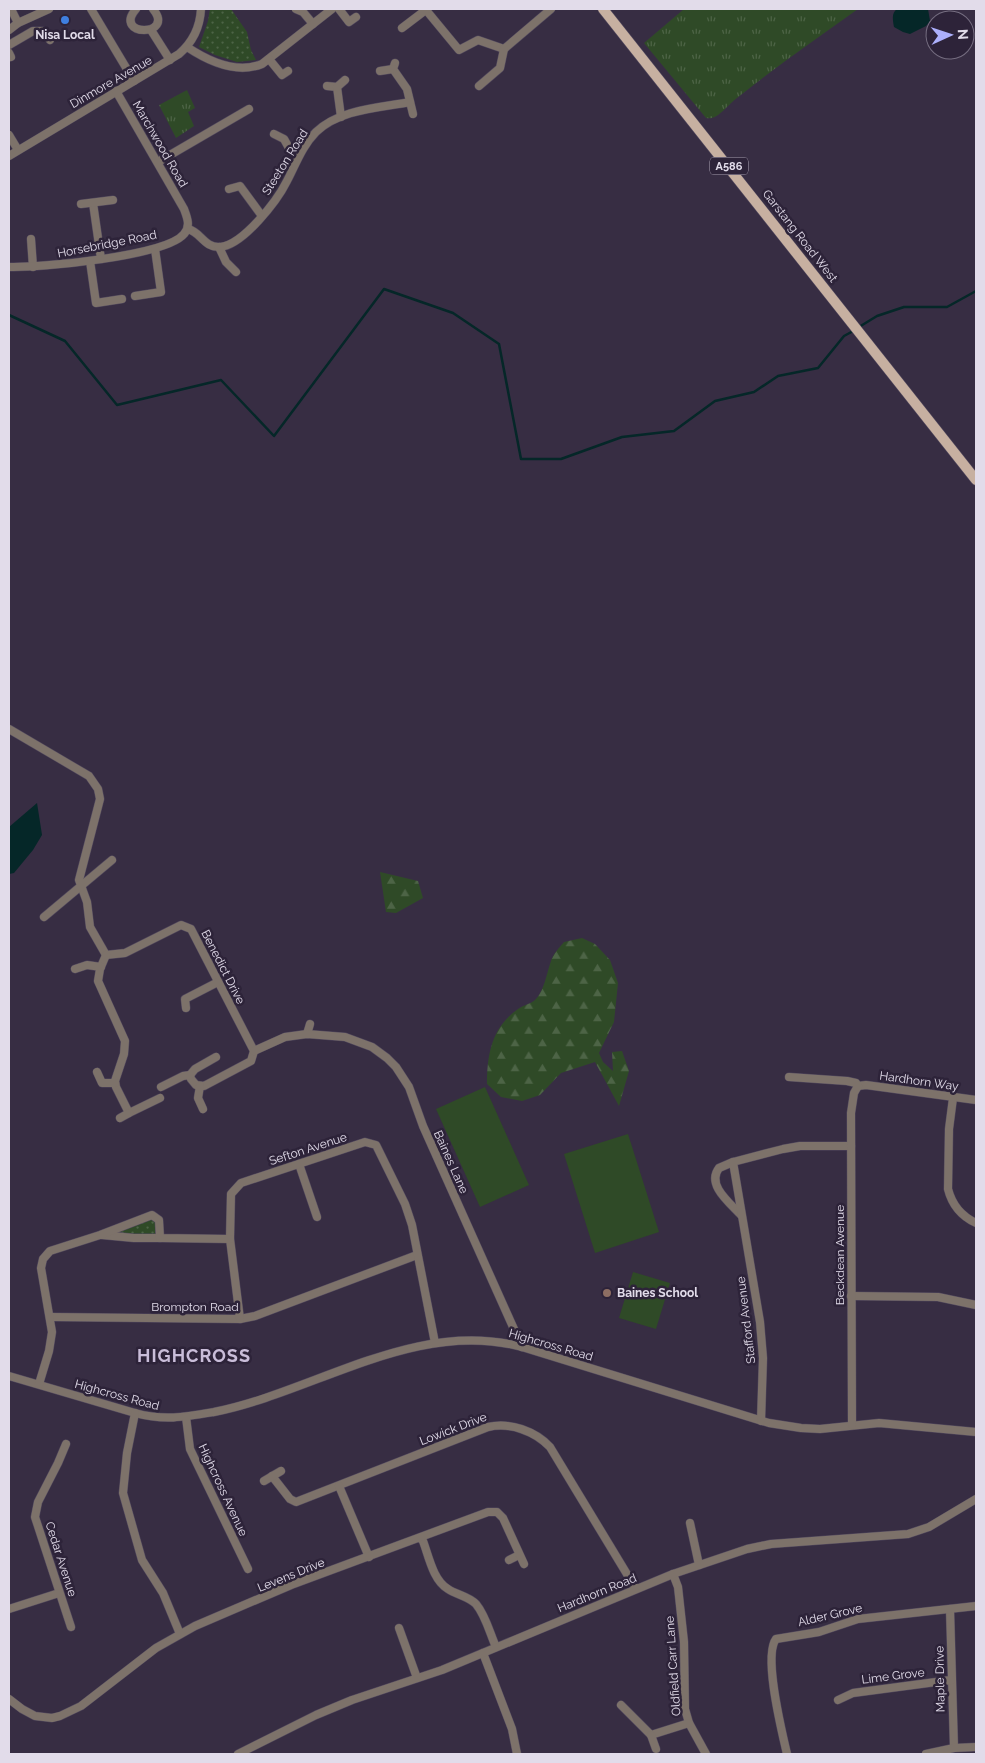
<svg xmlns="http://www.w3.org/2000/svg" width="985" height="1763" font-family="Raleway,sans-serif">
	<defs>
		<pattern id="grass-dots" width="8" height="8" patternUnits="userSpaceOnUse" patternTransform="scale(1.25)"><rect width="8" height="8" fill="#2f4a27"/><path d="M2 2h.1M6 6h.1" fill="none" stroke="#4d6446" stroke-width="1.8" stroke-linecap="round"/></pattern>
		<pattern id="forest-firs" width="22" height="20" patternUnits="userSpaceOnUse" patternTransform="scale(1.25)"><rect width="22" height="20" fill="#2f4a27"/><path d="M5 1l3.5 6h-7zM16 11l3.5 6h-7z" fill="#4d6446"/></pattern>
		<pattern id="park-tufts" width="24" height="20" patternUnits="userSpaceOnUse" patternTransform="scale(1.25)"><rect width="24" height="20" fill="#2f4a27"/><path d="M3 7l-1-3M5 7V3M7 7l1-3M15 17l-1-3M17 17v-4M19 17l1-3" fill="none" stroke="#4d6446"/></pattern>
	</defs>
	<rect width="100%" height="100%" fill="#372d43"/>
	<!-- grass -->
	<g fill="url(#grass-dots)">
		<polygon points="210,9 231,9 247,32 251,50 256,60 237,62 215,55 199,47 208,21"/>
		<polygon points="155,1216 160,1238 100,1235"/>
	</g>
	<!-- forest -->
	<g fill="url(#forest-firs)">
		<polygon points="380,872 418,881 423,898 396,913 386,912"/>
		<path d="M582,938L595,944L610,960L618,983L614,1022L599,1053L603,1062L613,1071L612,1052L622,1051L629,1071L619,1106L595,1062L561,1073L540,1095L522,1101L501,1097L487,1084C487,1054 492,1027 518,1009C523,1005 531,1004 535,1000C544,992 547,972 551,961C553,954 559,948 564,942Z"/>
	</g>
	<!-- park -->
	<g fill="url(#park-tufts)">
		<path d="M684,9H858C817,38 776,67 737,98C728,104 718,121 706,118L644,43Z"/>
		<polygon points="187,90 195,108 188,112 194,126 176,138 159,105"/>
	</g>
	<!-- pitch -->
	<g fill="#2f4a27">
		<polygon points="485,1087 529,1185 480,1207 436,1109"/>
		<polygon points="628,1134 659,1232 595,1253 564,1154"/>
		<polygon points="633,1272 670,1283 656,1329 619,1318"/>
	</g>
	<!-- water -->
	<g fill="#052728">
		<path d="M897,9H928L930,21L926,26L910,34L903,32L894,27C893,21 891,13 897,9Z"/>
		<polygon points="37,803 42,835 33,850 14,873 9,874 9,827"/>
	</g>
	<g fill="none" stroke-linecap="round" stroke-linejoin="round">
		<!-- stream -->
		<g stroke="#052728" stroke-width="2.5">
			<polyline points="9,315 65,341 117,405 221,380 274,436 384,289 453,313 499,344 521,459 561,459 622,437 674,431 715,401 754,392 778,376 818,368 844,336 855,330"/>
			<polyline points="859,327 877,316 904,307 947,307 976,291"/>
		</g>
		<!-- minor casing -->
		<g stroke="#52495e" stroke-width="9">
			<g id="minor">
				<polyline points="11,9 18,23"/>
				<polyline points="91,9 134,81"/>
				<path d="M136,9C112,37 176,37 153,9"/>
				<polyline points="296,9 303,12 313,24"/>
				<polyline points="339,9 349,22 356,17"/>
				<polyline points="426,10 459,50 478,40 504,49"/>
				<polyline points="402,28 427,9"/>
				<polyline points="9,30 18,23 49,9"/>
				<polyline points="151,30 170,60"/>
				<polyline points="9,45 33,31 43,31 50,40"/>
				<path d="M187,47C208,61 237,74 262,64L332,9"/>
				<polyline points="504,49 551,9"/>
				<polyline points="9,53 11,57"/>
				<polyline points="269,59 282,75 288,71"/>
				<polyline points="395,63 393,69 407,89 413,114"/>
				<polyline points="380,71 393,69"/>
				<polyline points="327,86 337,87 341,117"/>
				<polyline points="479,86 500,68 504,49"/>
				<polyline points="337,87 345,80"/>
				<polyline points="274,134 284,139 289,148 299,155"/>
				<polyline points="9,135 18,150"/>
				<path d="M9,156L179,54C193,42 200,27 201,9"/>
				<polyline points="158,162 249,109"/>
				<polyline points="229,189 240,186 262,216"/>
				<polyline points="93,203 101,259"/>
				<polyline points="81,204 113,200"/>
				<path d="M188,229C201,232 204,248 220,247C243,245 277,201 287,181C296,164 302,146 316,132C340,109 379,108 410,102"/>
				<polyline points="31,239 33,267"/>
				<polyline points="219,247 226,262 236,272"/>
				<polyline points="90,261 96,303 122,299"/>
				<path d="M9,267C40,268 166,256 184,234C191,226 187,217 184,209L116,91"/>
				<polyline points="135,296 161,292 155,249"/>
				<polyline points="9,729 89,776 98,789 100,799 79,880 87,902 90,927 106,955 125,953 181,925 191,929 254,1051 251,1061 204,1086 196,1085 191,1079 190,1075"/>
				<polyline points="44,917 112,860"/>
				<polyline points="106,955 100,969 98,981 125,1041 124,1054 115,1081 116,1087 129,1113 160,1098"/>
				<polyline points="75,969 87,965 101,967"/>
				<polyline points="186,1008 185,999 218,982"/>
				<polyline points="307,1034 310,1024"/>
				<polyline points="254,1051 285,1037 307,1034 345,1037 372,1047 387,1058 396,1067 409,1087 423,1126 522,1347"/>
				<polyline points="97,1072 102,1083 115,1083"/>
				<polyline points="789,1077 847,1081 856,1083 858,1086"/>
				<polyline points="200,1086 198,1098 203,1109"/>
				<polyline points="858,1086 866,1085 976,1100"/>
				<polyline points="161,1087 183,1076 190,1075 195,1069 216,1057"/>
				<path d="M953,1098L949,1129L948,1189C952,1205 961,1216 976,1223"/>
				<polyline points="120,1118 129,1113"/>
				<path d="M733,1162L719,1168C706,1185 730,1203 741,1215"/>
				<polyline points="299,1164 317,1217"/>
				<polyline points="102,1235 134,1238 160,1238"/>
				<polyline points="851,1296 938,1297 976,1305"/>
				<polyline points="51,1317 240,1319 255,1316 417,1255"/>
				<polyline points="240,1319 230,1239 231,1194 241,1183 365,1142 376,1145 378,1149 405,1204 412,1225 435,1343"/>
				<path d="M9,1376L135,1413C164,1421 185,1417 214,1412C315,1392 416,1318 522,1347L769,1423L801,1428L820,1429L879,1423L976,1432"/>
				<polyline points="39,1384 49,1351 52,1332 41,1268 43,1259 50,1251 100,1235 152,1215 159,1220 160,1238 230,1239"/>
				<polyline points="135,1413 127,1453 123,1493 142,1560 163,1593 180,1634"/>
				<polyline points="186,1417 190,1449 248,1569"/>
				<polyline points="761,1421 763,1358 760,1322 733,1162 783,1149 800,1146 851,1146"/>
				<polyline points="852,1425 851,1113 854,1093 858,1086"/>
				<polyline points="66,1444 58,1463 38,1502 35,1517 71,1627"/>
				<path d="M272,1476L290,1499L296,1502L488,1427C510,1422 535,1431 550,1447L636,1589"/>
				<polyline points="264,1481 281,1471"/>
				<polyline points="339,1486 369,1557"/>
				<polyline points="690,1523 699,1565"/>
				<path d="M420,1538L423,1541C429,1557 433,1580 448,1589C457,1595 468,1596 476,1604C486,1616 490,1634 496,1647"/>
				<polyline points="509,1560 519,1555"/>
				<polyline points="673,1574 678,1587 684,1642 685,1709 689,1723 706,1754"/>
				<polyline points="9,1609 59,1593"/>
				<polyline points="950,1609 954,1748"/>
				<polyline points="399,1628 417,1678"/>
				<polyline points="483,1653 512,1729 517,1754"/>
				<polyline points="9,1699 22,1709 35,1716 52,1718 60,1716 81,1706 156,1648 195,1626 291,1585 488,1512 497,1512 503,1518 524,1564"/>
				<polyline points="838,1700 853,1693 951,1680"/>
				<polyline points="621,1705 651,1735 689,1723"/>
				<polyline points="651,1735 656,1749"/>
				<polyline points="238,1754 316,1715 352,1700 442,1670 673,1574 747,1549 771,1544 908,1534 929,1527 976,1499"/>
				<path d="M787,1754C782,1732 763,1656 776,1639L819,1632L858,1619L976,1606"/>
				<polyline points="926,1754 954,1748 976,1747"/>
			</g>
		</g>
		<!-- major casing -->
		<g stroke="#52495e" stroke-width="11">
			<polyline id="major" points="603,9 976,480"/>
		</g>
		<!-- minor -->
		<use href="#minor" stroke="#7d726a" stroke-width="8"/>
		<!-- major -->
		<use href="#major" stroke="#c7b0a1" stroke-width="10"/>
	</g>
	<!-- markers -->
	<circle fill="#3f7fe0" stroke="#2d2339" stroke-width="2" cx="65" cy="20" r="5"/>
	<circle fill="#8d6e63" stroke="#2d2339" stroke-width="2" cx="607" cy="1293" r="5"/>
	<g text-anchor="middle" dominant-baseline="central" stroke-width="5" stroke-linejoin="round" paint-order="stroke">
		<!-- shield labels -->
		<rect fill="#2d2339" stroke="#aca4b5" stroke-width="1" x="710" y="157.5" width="38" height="17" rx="4"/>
		<g font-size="11" font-weight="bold" fill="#e2dcea">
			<text x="729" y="166">A586</text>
		</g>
		<!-- poi labels -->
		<g font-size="12" font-weight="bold" fill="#e2dcea" stroke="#2d2339">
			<text x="65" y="35">Nisa Local</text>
			<text x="617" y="1293" text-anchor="start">Baines School</text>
		</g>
		<!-- street labels -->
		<g font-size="12" fill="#e2dcea" stroke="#2d2339">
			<text transform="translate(111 82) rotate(-30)">Dinmore Avenue</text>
			<text transform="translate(160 144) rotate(60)">Marchwood Road</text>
			<text transform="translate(285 162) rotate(-58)">Steeton Road</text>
			<text transform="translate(800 236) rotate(52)">Garstang Road West</text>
			<text transform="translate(107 244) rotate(-11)">Horsebridge Road</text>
			<text transform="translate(223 967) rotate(63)">Benedict Drive</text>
			<text transform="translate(919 1081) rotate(8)">Hardhorn Way</text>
			<text transform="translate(308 1149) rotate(-18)">Sefton Avenue</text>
			<text transform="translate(451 1162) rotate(66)">Baines Lane</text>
			<text transform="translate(840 1255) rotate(-90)">Beckdean Avenue</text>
			<text x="195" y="1307">Brompton Road</text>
			<text transform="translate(746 1320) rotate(-97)">Stafford Avenue</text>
			<text transform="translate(551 1345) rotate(16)">Highcross Road</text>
			<text transform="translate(117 1395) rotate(15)">Highcross Road</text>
			<text transform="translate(453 1429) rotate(-21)">Lowick Drive</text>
			<text transform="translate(223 1490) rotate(65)">Highcross Avenue</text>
			<text transform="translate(61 1559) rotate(72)">Cedar Avenue</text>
			<text transform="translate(291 1575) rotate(-22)">Levens Drive</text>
			<text transform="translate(597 1593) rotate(-22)">Hardhorn Road</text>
			<text transform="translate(830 1615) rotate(-13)">Alder Grove</text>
			<text transform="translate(673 1666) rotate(-94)">Oldfield Carr Lane</text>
			<text transform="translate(893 1676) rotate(-7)">Lime Grove</text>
			<text transform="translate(940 1679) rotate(-91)">Maple Drive</text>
		</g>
		<!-- district labels -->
		<g font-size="18" font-weight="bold" letter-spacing="1" fill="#c9bdd9" stroke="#2d2339">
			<text x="194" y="1355">HIGHCROSS</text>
		</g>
	</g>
	<!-- border -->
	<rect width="985" height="1763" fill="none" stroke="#e2dcea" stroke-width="20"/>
	<!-- north arrow -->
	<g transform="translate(950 35) rotate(87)"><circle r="24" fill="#2d2339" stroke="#756d80"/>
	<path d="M0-4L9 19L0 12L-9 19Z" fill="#acaffb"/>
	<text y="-8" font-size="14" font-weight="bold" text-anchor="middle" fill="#e2dcea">N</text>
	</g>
</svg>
